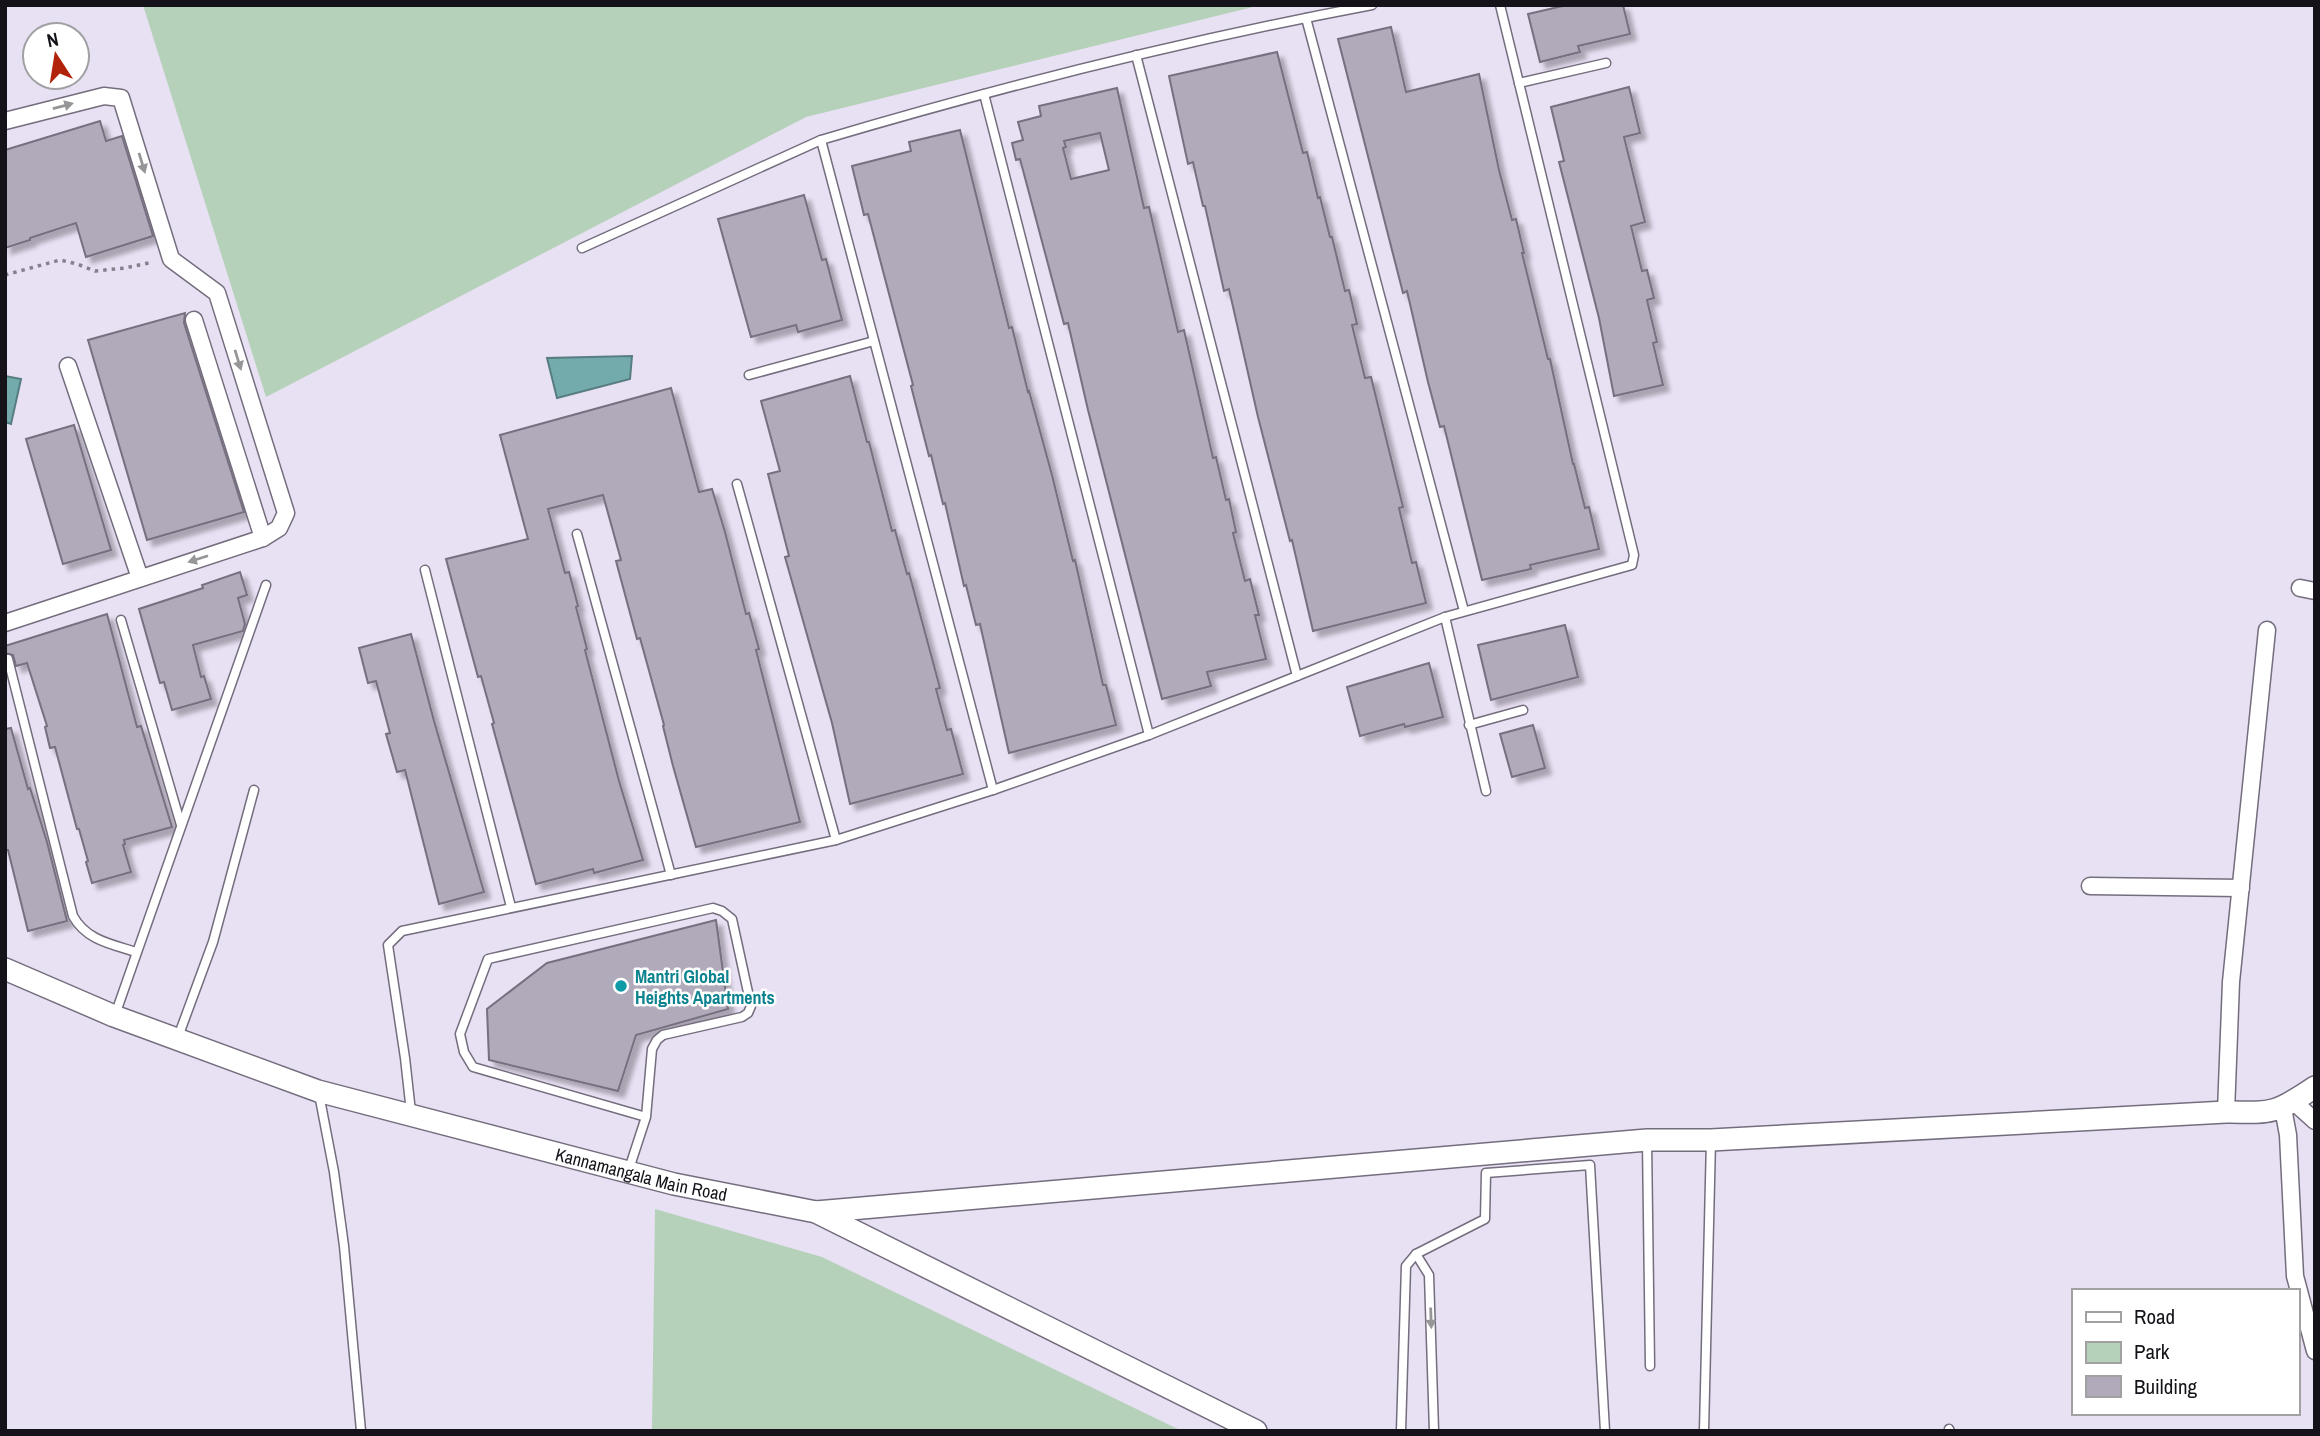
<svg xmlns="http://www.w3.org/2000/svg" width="2320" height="1436" font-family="'Archivo Narrow',sans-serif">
	<defs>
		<filter id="shadow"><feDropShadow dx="6" dy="6" stdDeviation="2" flood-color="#0004"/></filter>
	</defs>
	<rect width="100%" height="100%" fill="#e8e0f3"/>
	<!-- green -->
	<g fill="#b6d1b9">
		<polygon points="143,5 1261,5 806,117 266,397"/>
		<polygon points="655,1209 822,1257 1182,1431 652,1431"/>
	</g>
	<!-- water -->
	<g fill="#73abad" stroke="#577d81" stroke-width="2">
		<polygon points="632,356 630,379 557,398 547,358"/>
		<polygon points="5,376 21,379 11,424 5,422"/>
	</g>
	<!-- building -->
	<g fill="#b1aabb" stroke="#766f7f" stroke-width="2" fill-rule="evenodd" filter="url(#shadow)">
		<polygon points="1567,5 1623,5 1630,34 1578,46 1580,52 1540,62 1528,14"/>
		<polygon points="1391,27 1406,92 1479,74 1499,170 1512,220 1516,219 1524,253 1522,253 1548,359 1550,359 1573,464 1574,464 1585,508 1589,507 1599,549 1530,565 1531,569 1482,580 1444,426 1440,427 1428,382 1407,291 1403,293 1338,39"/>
		<polygon points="1277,52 1303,153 1307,152 1318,198 1320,197 1330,237 1332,237 1345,291 1349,290 1357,324 1352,325 1365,378 1371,377 1403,507 1399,508 1412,563 1416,562 1426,603 1313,631 1292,540 1290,541 1258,417 1229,289 1224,291 1205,206 1203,206 1193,162 1188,164 1169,76"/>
		<polygon points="1629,87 1640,133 1624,137 1645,222 1631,226 1642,271 1647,270 1654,298 1647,300 1657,342 1653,343 1663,385 1614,396 1599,318 1559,162 1564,161 1551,107"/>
		<path d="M1117,88L1144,208L1149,207L1178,332L1184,330L1213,458L1216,457L1226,500L1229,499L1236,532L1233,533L1245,581L1250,579L1259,615H1255L1266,659L1207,672L1211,686L1162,699L1088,410L1068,323L1064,324L1020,159L1016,160L1012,143L1023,140L1018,122L1041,116L1039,106ZM1100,133L1109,170L1071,179L1063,148L1066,147L1064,141Z"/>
		<polygon points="100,121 106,141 122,136 153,236 86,257 76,223 30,238 30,240 5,248 5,150"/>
		<polygon points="960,130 1009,328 1012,327 1028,392 1029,391 1052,475 1073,561 1075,560 1103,685 1106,685 1116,725 1009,753 980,624 976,625 966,585 964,586 945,503 943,504 931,455 929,456 911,386 913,385 868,214 864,215 852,166 911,151 909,142"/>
		<polygon points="804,195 822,260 826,259 842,320 798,332 796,325 751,337 718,219"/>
		<polygon points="185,313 184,323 244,512 147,540 88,340"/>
		<polygon points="850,376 867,442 869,442 892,531 895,530 907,574 909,573 940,688 936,689 947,730 951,729 963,774 850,804 832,723 785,557 789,556 768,474 780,471 761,401"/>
		<polygon points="671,388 699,492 712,489 725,532 746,614 749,613 759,649 756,650 800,822 696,847 673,766 663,726 664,725 640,638 637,639 616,561 621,560 603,495 548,509 565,573 569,572 578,606 576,607 587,649 585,650 619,781 643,860 594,873 593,869 536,884 492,724 494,723 481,676 478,677 446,559 528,539 500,435"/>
		<polygon points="74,425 111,550 63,564 26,439"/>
		<polygon points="240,572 247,595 238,598 245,624 243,631 193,645 201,677 204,676 211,699 172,710 164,682 160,683 139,609 203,588 202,585"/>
		<polygon points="107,614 137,727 141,726 172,827 124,840 125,844 123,845 131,872 92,883 86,862 88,861 79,829 77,829 55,747 50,748 45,727 47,726 27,663 16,666 13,655 5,653 5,646"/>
		<polygon points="1565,625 1578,677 1491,700 1478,645"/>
		<polygon points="411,634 434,721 484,892 439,904 405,770 397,772 386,734 390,733 376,681 368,683 359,648"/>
		<polygon points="1429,663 1443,717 1405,727 1404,724 1360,736 1347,687"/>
		<polygon points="1533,725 1545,768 1512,777 1500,734"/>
		<polygon points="11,728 28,789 30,788 47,842 67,921 28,931 8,850 5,850 5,729"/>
		<polygon points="716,920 728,1009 636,1035 618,1091 489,1060 487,1009 547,963"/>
	</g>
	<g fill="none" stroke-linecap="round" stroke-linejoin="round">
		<!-- service casing -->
		<g stroke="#746d7d" stroke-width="11">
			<g id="service">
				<polyline points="1306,18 1464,611"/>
				<polyline points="1136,55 1297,676"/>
				<polyline points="1519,83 1606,63"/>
				<polyline points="984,94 1149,735"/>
				<polyline points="582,248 821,140"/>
				<polyline points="749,375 874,341"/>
				<polyline points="737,484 836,840"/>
				<polyline points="577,534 671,875"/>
				<polyline points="425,570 511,907"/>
				<polyline points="1445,617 1486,791"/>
				<polyline points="121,620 181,825"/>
				<path d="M8,659L73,916C86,940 111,944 136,952"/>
				<polyline points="1469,725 1523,710"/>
				<path d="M993,790L821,140C1003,86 1186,40 1372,5"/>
				<polyline points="115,1015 266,585"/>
				<polyline points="178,1037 213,942 254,790"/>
				<polyline points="319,1094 334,1172 344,1246 361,1431"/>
				<polyline points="411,1112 405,1058 388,945 402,931 836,840 993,790 1149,735 1445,617 1632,565 1634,555 1500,5"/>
				<polyline points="1647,1141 1650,1366"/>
				<polyline points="628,1172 646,1117 652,1049 657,1040 663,1035 742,1017 748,1013 751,1006 732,919 722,911 713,908 488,959 460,1034 464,1052 473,1067 646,1117"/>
				<polyline points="1416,1254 1429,1275 1434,1431"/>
				<polyline points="1949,1429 1950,1431"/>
				<polyline points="1401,1431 1406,1266 1416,1254 1485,1219 1486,1173 1590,1165 1605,1431"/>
				<polyline points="1704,1431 1711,1140"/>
			</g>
		</g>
		<!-- minor casing -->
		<g stroke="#746d7d" stroke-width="19">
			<g id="minor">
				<polyline points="5,121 104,96 121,98 171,259 217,293 286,513 279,528 263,538 5,623"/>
				<polyline points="194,320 263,538"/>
				<polyline points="68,366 140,578"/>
				<polyline points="2300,588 2315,591"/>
				<polyline points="2090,886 2241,888"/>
				<polyline points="2294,1102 2315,1121"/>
				<polyline points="2283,1108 2288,1135 2295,1276 2315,1351"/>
				<polyline points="2226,1112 2231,982 2267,630"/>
			</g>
		</g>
		<!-- tertiary casing -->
		<g stroke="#746d7d" stroke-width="24">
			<g id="tertiary">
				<path id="s1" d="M5,969L114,1016L318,1091L674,1184L816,1212L1256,1431"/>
				<path d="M816,1212L1647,1140H1711L2226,1112C2273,1113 2275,1114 2315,1087"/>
			</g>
		</g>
		<!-- path -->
		<polyline stroke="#85808c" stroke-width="3.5" stroke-dasharray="3.5 5" stroke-linecap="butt" points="5,275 60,260 77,264 95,271 125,268 153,262"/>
		<!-- service -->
		<use href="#service" stroke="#fff" stroke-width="8"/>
		<!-- minor -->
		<use href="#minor" stroke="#fff" stroke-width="16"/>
		<!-- tertiary -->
		<use href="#tertiary" stroke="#fff" stroke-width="21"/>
	</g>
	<!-- one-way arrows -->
	<defs><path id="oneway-solid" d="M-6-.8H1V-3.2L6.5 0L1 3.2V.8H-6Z" transform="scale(1.75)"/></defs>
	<g fill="#969598">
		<use href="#oneway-solid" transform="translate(63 106) rotate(-15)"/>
		<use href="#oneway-solid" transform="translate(142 163) rotate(73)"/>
		<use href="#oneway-solid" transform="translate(238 360) rotate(73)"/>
		<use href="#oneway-solid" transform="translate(198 559) rotate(162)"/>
		<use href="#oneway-solid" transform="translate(1431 1318) rotate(88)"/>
	</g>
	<!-- markers -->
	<circle fill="#0f9aa8" stroke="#fff" stroke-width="2.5" cx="621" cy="986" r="7"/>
	<g text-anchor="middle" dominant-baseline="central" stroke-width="5" stroke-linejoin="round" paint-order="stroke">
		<!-- culture labels -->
		<g font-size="18" font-weight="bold" fill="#0d838f" stroke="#fff" text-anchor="start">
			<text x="635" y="976">Mantri Global<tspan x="635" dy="21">Heights Apartments</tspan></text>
		</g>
		<!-- street labels -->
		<g font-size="18" fill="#151319" stroke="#fff">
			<text stroke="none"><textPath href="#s1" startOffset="670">Kannamangala Main Road</textPath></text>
		</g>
	</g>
	<!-- border -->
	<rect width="2320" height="1436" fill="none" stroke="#151319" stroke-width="14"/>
	<!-- legend -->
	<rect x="2072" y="1289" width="228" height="126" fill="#ffffff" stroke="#a1a1a3" stroke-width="2"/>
	<rect x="2086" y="1312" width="35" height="10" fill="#ffffff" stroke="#a1a1a3" stroke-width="2"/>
	<text x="2134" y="1324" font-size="21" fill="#151319">Road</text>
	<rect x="2086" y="1342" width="35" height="21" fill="#b6d1b9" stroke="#a1a1a3" stroke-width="2"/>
	<text x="2134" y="1359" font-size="21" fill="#151319">Park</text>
	<rect x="2086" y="1376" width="35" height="21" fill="#b1aabb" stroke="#a1a1a3" stroke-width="2"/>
	<text x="2134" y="1394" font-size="21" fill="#151319">Building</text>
	<!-- north arrow -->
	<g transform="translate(56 56) rotate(348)"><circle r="33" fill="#ffffff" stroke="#a1a1a3" stroke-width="2"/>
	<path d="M0-5L12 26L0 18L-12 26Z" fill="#b1240b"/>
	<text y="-10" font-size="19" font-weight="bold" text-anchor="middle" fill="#151319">N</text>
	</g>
</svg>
